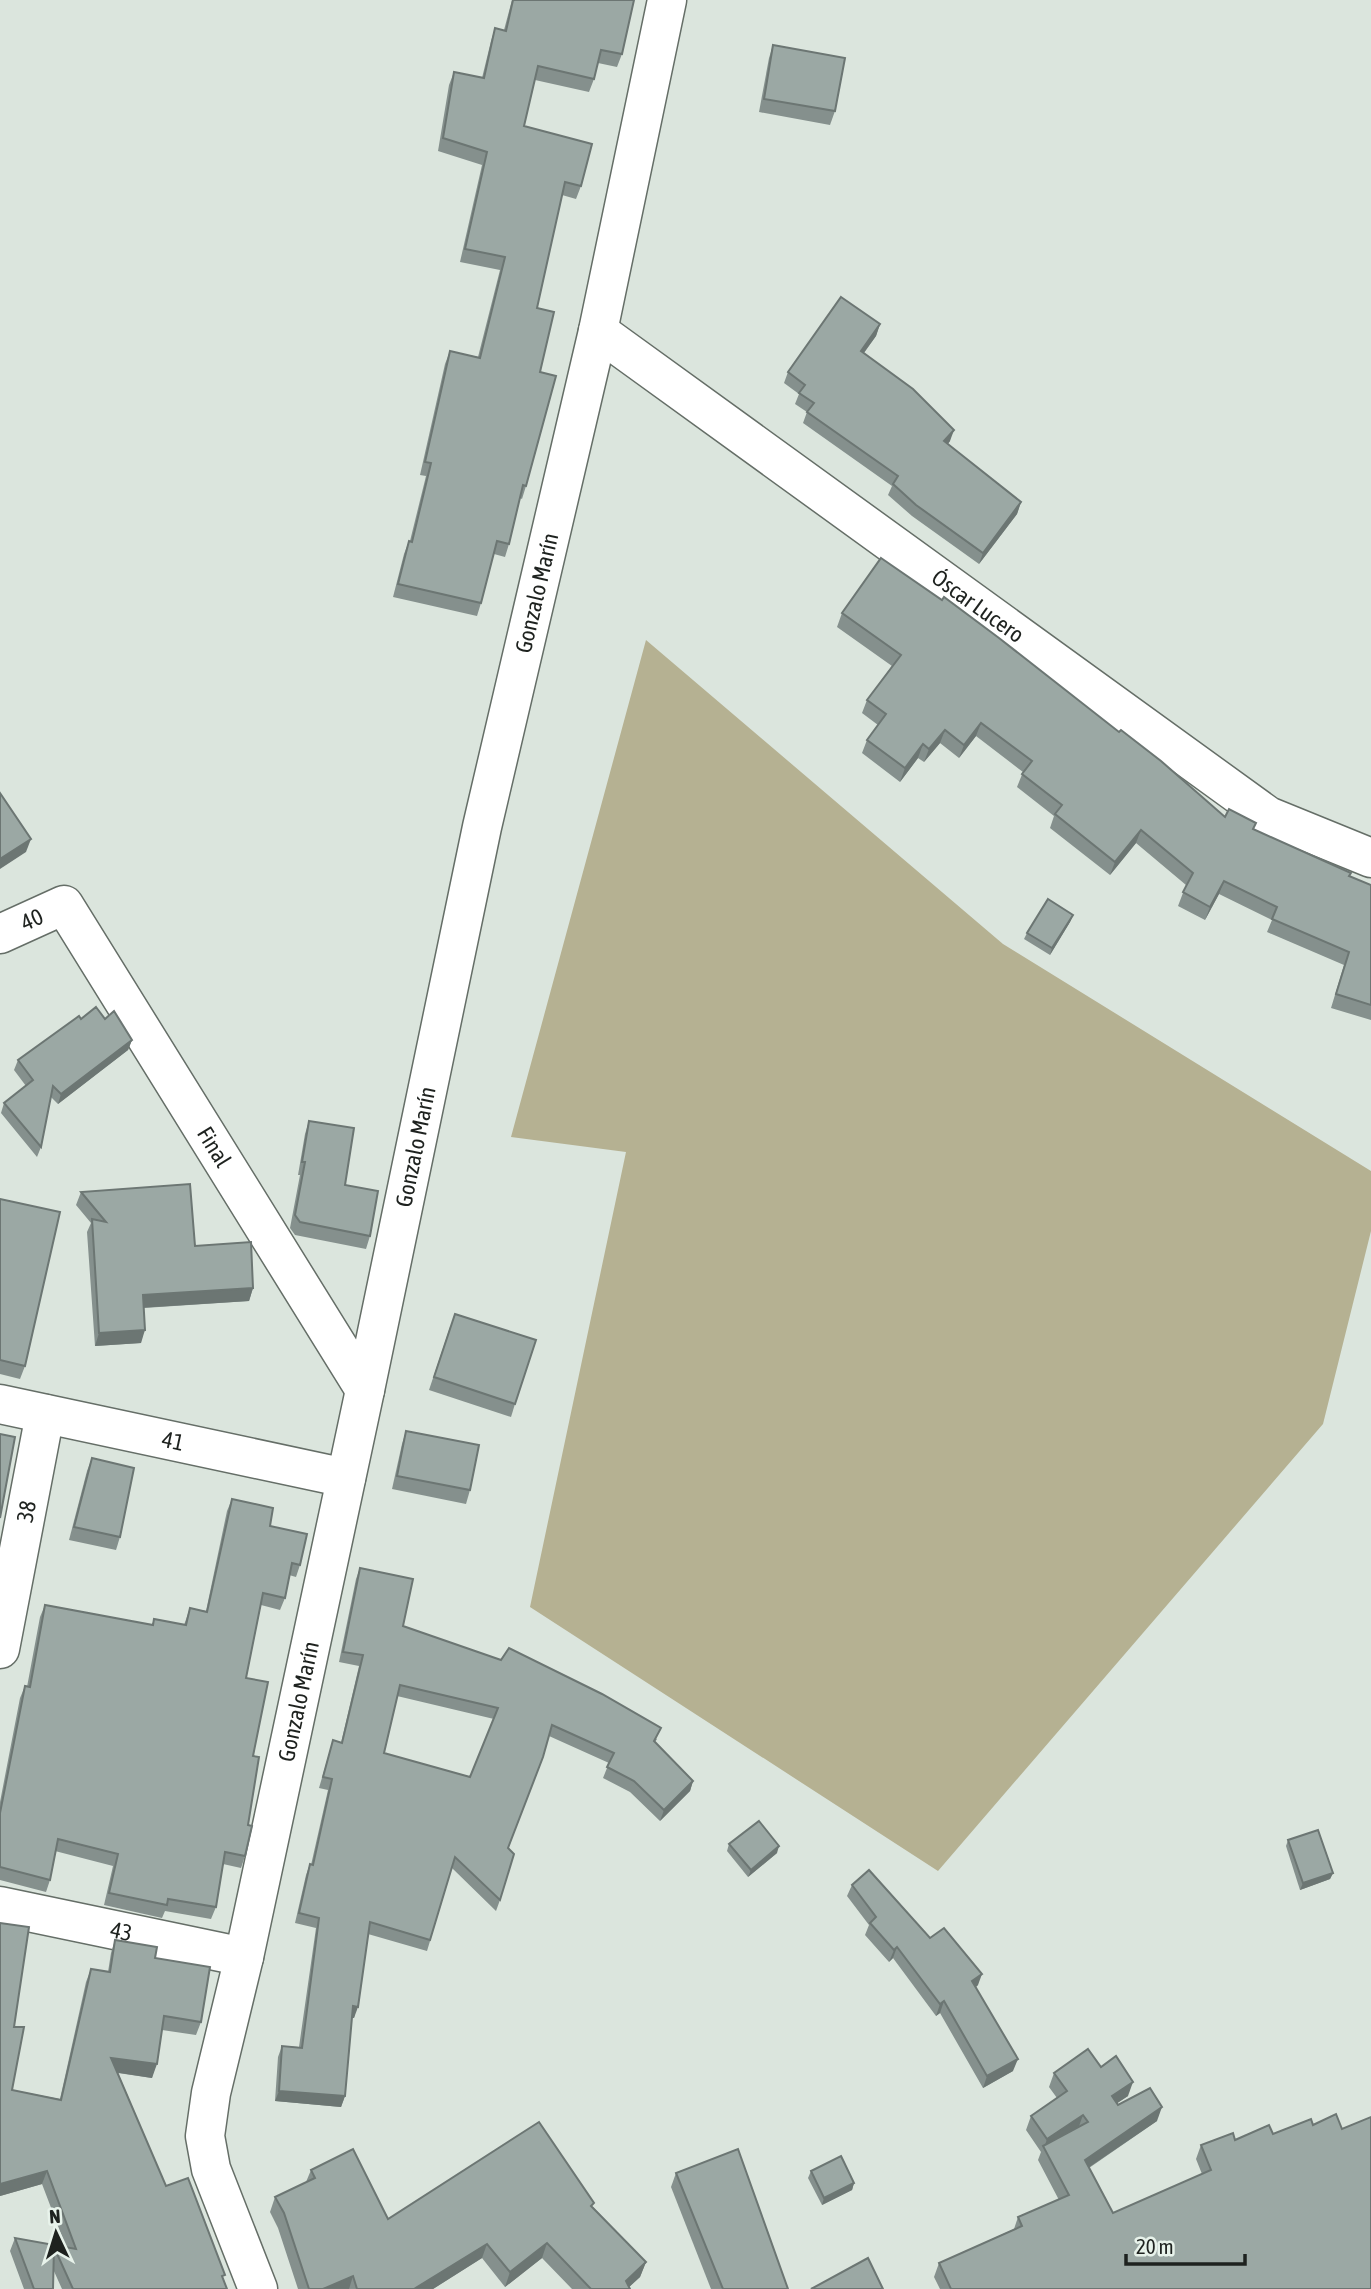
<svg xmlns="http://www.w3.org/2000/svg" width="1371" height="2289" font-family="'Asap Condensed',sans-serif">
	<rect width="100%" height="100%" fill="#dbe5dd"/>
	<!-- green -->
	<polygon fill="#b5b192" points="646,640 1003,944 1371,1171 1371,1231 1323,1424 938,1871 530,1607 626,1152 511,1137"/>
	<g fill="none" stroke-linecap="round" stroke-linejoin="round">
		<!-- minor casing -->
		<g stroke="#656e67" stroke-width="41">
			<g id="minor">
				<path id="s1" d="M598,331L1268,816L1371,858"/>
				<path id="s2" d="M0,934L64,905L365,1390"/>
				<path id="s3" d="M0,1404L346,1478"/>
				<path id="s4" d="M0,1649L45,1414"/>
				<path id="s5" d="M0,1906L244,1957"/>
				<path id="s6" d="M258,2289L211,2169L205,2136L211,2093L244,1957L365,1390L482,827L598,331L667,0"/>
			</g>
		</g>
		<!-- minor -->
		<use href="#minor" stroke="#fff" stroke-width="38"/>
	</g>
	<!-- wall -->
	<g fill="#85908d" fill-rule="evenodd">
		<polygon points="512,0 634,0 622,54 617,67 598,63 594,79 589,92 535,80 524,126 581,186 576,199 562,195 537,308 540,372 526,486 522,499 520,498 509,544 505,557 494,554 481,603 477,616 393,597 404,554 409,541 410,541 426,476 420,475 445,364 450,351 478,357 500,270 460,262 482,165 438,151 449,85 454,72 482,78 491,41 495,28 504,30"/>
		<polygon points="773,45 835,111 830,125 759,112 769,58"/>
		<polygon points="880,324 876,336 864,353 950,441 948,444 1021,502 1017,514 979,564 912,516 888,495 892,486 803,423 807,412 795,404 799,394 784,383 788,372"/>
		<polygon points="842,613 1225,817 1253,829 1349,876 1371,885 1371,1020 1331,1008 1344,965 1267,932 1272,920 1219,894 1205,920 1178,906 1186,885 1136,843 1110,875 1050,828 1054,816 1017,787 1023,772 976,736 959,758 940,743 924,762 918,758 900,782 862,753 867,740 878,725 862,713 867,700 892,666 837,627"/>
		<polygon points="1073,915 1070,922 1050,955 1024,939 1027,933"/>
		<polygon points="105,1019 132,1040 128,1050 58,1104 51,1097 41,1147 37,1157 1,1113 4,1103 26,1086 14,1070 18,1060"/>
		<polygon points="309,1121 345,1185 370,1236 366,1249 295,1235 290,1228 300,1175 298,1175 305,1134"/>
		<polygon points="81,1192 253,1288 249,1301 144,1308 141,1343 95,1346 87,1232 91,1223 76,1205"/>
		<polygon points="0,1199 25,1366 20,1379 0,1374"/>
		<polygon points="450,1327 515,1404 511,1417 429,1390"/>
		<polygon points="406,1431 470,1490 466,1504 392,1489 402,1444"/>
		<polygon points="92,1458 120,1537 116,1550 69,1540 87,1471"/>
		<polygon points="232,1499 270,1526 300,1565 296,1577 289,1575 285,1598 280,1610 261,1605 246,1678 253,1756 245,1856 241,1868 223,1864 216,1907 211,1919 165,1911 162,1918 104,1905 113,1866 55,1851 50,1880 46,1892 0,1880 0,1802 20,1698 25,1686 27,1687 40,1617 45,1605 152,1625 154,1619 184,1625 190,1608 206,1611 227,1511"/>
		<path d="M360,1568L403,1626L657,1739L655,1742L693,1781L690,1791L660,1821L630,1792L603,1778L609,1763L549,1736L508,1849L500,1900L496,1911L452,1868L427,1951L368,1934L354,2018H352L345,2096L341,2107L275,2101L278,2057L282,2046L299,2047L316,1928L295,1923L306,1875L310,1864L311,1865L328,1790L319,1788L333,1740L341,1743L359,1666L339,1662L356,1579ZM397,1696L494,1719L470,1777L384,1753Z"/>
		<polygon points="1288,1840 1333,1873 1330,1879 1300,1890 1286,1846"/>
		<polygon points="729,1844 777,1853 748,1877 727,1851"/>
		<polygon points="852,1885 930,1938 978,1985 976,1987 1013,2071 983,2088 940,2013 936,2016 893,1958 889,1962 865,1935 869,1925 847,1896"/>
		<polygon points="115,1940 155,1958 201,2022 196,2035 162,2030 152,2078 118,2073 166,2186 223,2280 227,2289 62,2289 53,2269 53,2289 24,2289 10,2251 15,2238 66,2247 42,2184 0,2196 14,2027 12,2090 60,2099 86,1982 91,1969 108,1972 111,1953"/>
		<polygon points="1101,2067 1128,2096 1117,2103 1118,2105 1157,2121 1089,2168 1113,2213 1202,2174 1196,2159 1201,2145 1273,2134 1313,2125 1342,2129 1371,2289 940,2289 934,2277 939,2263 1014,2229 1018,2217 1059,2200 1038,2160 1041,2152 1026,2130 1031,2116 1057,2098 1049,2087 1054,2073"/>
		<polygon points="311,2170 388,2219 593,2207 646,2262 640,2277 629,2287 630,2289 572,2289 542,2258 505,2287 482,2258 433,2289 298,2289 278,2228 270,2212 275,2197 306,2182"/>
		<polygon points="811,2171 854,2183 852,2190 822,2205 808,2178"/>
		<polygon points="676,2173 788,2289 711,2289 671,2187"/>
	</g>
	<!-- shaded-wall -->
	<g fill="#6c7673">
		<polygon points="880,324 876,336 857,362 861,351"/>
		<polygon points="954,430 950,441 940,453 944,441"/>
		<polygon points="1021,502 1017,514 979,564 983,553"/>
		<polygon points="981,723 976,736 959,758 964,745"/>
		<polygon points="945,730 940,743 924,762 929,749"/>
		<polygon points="923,744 918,758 900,782 905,768"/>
		<polygon points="1141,830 1136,843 1110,875 1115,862"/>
		<polygon points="31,839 26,852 0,869 0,859"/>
		<polygon points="1224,881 1219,894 1205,920 1210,907"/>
		<polygon points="1073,915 1070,922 1050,955 1052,948"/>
		<polygon points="132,1040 128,1050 58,1104 61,1094"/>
		<polygon points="253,1288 249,1301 138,1308 143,1295"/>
		<polygon points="145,1330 141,1343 95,1346 99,1333"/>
		<polygon points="693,1781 690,1791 660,1821 664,1810"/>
		<polygon points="779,1846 777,1853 748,1877 751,1870"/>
		<polygon points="1333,1873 1330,1879 1300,1890 1303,1883"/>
		<polygon points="897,1947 893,1958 889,1962 894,1950"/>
		<polygon points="982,1974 978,1985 968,1993 972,1981"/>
		<polygon points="944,2001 940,2013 936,2016 940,2004"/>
		<polygon points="353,2006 358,2007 354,2018 349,2017"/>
		<polygon points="111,2058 157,2064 152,2078 107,2071"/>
		<polygon points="1018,2059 1013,2071 983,2088 987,2076"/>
		<polygon points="1133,2082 1128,2096 1107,2110 1112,2096"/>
		<polygon points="279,2091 345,2096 341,2107 275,2101"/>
		<polygon points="1162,2107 1157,2121 1079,2174 1085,2160"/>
		<polygon points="1083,2115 1078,2129 1044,2148 1047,2139"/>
		<polygon points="47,2171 42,2184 0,2196 0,2184"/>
		<polygon points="854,2183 852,2190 822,2205 824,2198"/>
		<polygon points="547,2243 542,2258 505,2287 510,2272"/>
		<polygon points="487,2244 482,2258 433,2289 414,2289"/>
		<polygon points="646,2262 640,2277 627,2289 626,2281"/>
		<polygon points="353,2276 349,2289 323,2289"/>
	</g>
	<!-- building -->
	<g fill="#9ba8a4" stroke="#6c7673" stroke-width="2" fill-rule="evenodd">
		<polygon points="513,0 634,0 622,54 601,50 594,79 538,66 524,126 592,144 581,186 565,182 537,308 554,312 540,372 556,376 526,486 523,485 509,544 497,541 481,603 398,584 409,541 412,542 431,463 425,462 450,351 480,358 505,257 465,249 487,152 443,138 454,72 484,78 495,28 506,31"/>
		<polygon points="773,45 845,58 835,111 764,99"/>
		<polygon points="841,297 880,324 861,351 913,389 954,430 944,441 1021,502 983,553 916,505 893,484 898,476 807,412 814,403 799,393 805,385 788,372"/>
		<polygon points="881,558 942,600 944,597 999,638 1119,732 1121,730 1161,761 1225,817 1229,809 1256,823 1253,829 1351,873 1349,876 1371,885 1371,1005 1336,994 1349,952 1272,919 1277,907 1224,881 1210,907 1183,892 1193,873 1141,830 1115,862 1055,814 1062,805 1022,774 1032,761 981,723 964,745 945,730 929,749 923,744 905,768 867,740 886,714 867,700 901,655 842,613"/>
		<polygon points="0,793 31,839 0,859"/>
		<polygon points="1048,899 1073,915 1052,948 1027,933"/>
		<polygon points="96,1007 105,1019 114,1011 132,1040 61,1094 53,1086 41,1147 4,1103 33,1080 18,1060 79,1016 81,1019"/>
		<polygon points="309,1121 354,1128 345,1185 378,1191 370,1236 300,1222 295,1215 305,1162 302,1162"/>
		<polygon points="190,1184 195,1246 251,1242 253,1288 143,1295 145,1330 99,1333 92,1219 106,1222 81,1192"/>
		<polygon points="0,1199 60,1212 25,1366 0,1360"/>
		<polygon points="455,1314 536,1340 515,1404 434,1377"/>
		<polygon points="406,1431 479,1445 470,1490 397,1476"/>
		<polygon points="0,1434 15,1437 0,1518"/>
		<polygon points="92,1458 134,1468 120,1537 74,1527"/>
		<polygon points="232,1499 273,1508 270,1526 307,1534 300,1565 292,1563 285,1598 263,1593 246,1678 268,1682 253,1756 259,1757 248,1825 252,1826 245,1856 225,1852 216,1907 168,1899 167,1905 109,1893 118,1854 58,1839 50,1880 0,1867 0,1813 25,1686 30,1687 45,1605 153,1625 154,1619 186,1625 190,1608 207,1612"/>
		<path d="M360,1568L413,1579L403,1626L501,1660L509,1648L602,1694L661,1728L654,1741L693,1781L664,1810L634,1781L607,1767L614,1753L552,1725L543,1757L508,1848L514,1854L500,1900L455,1857L430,1940L370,1922L358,2007L353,2006L345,2096L279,2091L282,2046L302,2048L319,1918L299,1913L310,1864L313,1865L332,1779L323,1777L333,1740L342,1743L363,1655L343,1652ZM400,1685L498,1708L470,1777L384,1753Z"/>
		<polygon points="759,1821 779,1846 751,1870 729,1844"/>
		<polygon points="1318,1830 1333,1873 1303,1883 1288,1840"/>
		<polygon points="869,1870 930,1938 944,1928 982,1974 972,1981 1018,2059 987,2076 944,2001 940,2004 897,1947 894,1950 870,1923 876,1917 852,1885"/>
		<polygon points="0,1923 29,1927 14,2027 24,2027 12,2090 61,2100 91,1969 110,1972 115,1940 157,1947 155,1958 210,1967 201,2022 164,2016 157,2064 111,2058 166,2186 188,2178 225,2275 222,2276 227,2289 73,2289 54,2247 53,2289 34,2289 15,2238 76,2249 47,2171 0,2184"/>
		<polygon points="1088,2049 1101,2067 1116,2056 1133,2082 1112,2096 1118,2105 1150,2088 1162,2107 1085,2160 1113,2213 1211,2170 1201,2145 1233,2133 1235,2140 1269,2125 1273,2134 1311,2119 1313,2125 1336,2114 1342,2129 1371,2117 1371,2289 951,2289 939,2263 1022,2226 1018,2217 1069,2195 1043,2146 1088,2122 1083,2115 1047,2139 1031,2116 1067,2091 1054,2073"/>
		<polygon points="539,2122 594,2203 591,2206 646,2262 626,2281 630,2289 591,2289 547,2243 510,2272 487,2244 414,2289 357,2289 353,2276 323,2289 309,2289 284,2213 275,2197 315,2178 311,2170 353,2149 388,2219"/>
		<polygon points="738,2149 788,2289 723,2289 676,2173"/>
		<polygon points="841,2156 854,2183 824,2198 811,2171"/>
		<polygon points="868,2258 883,2289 811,2289"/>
	</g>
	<g text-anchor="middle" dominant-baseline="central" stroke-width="6" stroke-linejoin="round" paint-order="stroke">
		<!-- street labels -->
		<g font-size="23" fill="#1e221f" stroke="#e8f3eb">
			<text stroke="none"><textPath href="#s6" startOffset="1741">Gonzalo Marín</textPath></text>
			<text stroke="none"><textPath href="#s1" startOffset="469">Óscar Lucero</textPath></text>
			<text stroke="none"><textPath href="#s2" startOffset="35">40</textPath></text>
			<text stroke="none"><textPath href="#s6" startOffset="1174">Gonzalo Marín</textPath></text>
			<text stroke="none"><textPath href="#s2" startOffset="355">Final</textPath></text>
			<text stroke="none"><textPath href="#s3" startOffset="177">41</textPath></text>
			<text stroke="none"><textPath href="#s4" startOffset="140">38</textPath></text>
			<text stroke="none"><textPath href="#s6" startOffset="607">Gonzalo Marín</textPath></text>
			<text stroke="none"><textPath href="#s5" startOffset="124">43</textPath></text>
		</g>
	</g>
	<!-- north arrow -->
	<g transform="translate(56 2233) rotate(356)" stroke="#e8f3eb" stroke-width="5" paint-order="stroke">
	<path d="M0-5L12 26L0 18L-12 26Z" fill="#1e221f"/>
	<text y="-10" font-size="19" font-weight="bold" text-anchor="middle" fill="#1e221f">N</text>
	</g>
	<!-- scale -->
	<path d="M1126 2254v10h119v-10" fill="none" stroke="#1e221f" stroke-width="3.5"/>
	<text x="1136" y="2254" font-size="21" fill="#1e221f" stroke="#e8f3eb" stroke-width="5" paint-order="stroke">20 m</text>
</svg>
